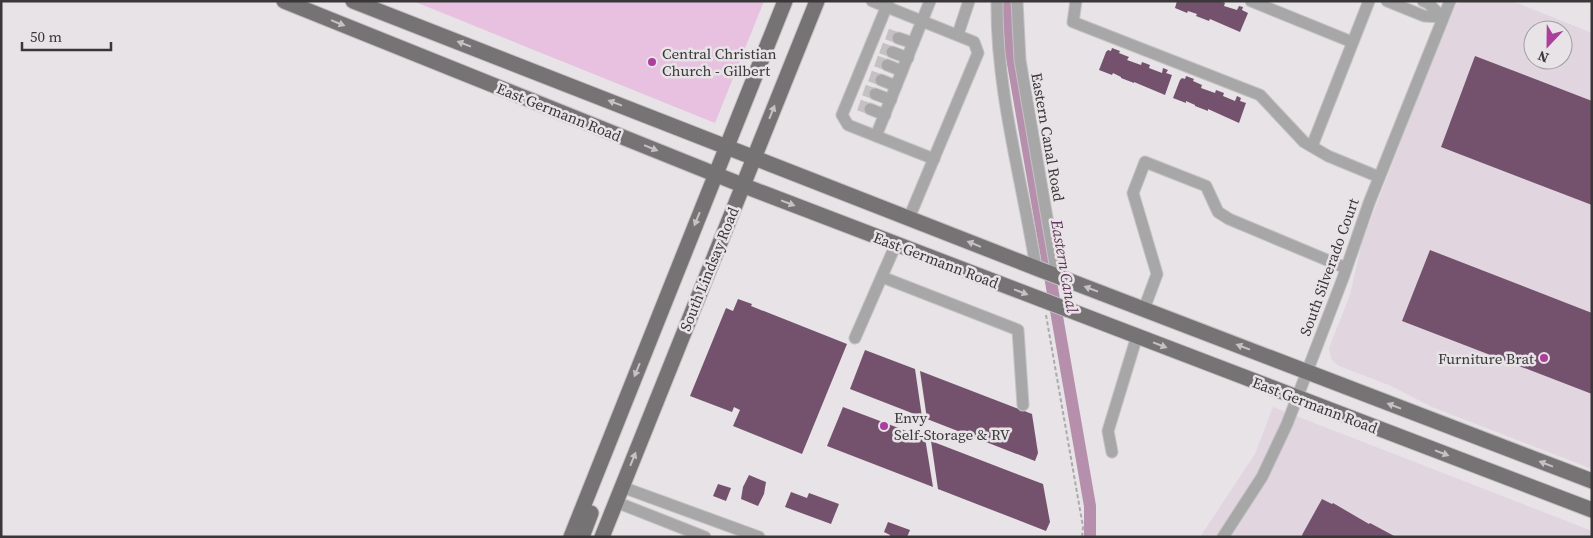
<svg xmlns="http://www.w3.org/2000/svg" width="1593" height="538" font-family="'Source Serif 4',serif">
	<rect width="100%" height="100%" fill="#e7e3e6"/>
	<!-- built -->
	<g fill="#e1d6df" fill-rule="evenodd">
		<path d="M1458,1H1512L1592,33V469L1432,407L1389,385L1339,366L1331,359L1329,348L1350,295L1362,242L1441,38ZM1533,30H1563V60H1533Z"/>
		<polygon points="1273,407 1592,531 1592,537 1200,537 1255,454"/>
	</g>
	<!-- green -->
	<polygon fill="#e7c1df" points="413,1 764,1 715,123"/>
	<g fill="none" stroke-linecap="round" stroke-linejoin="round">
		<!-- canal -->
		<polyline stroke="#b58fac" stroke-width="12" points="1008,1 1011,52 1090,506 1090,537"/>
	</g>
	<!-- building -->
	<g fill="#74526d">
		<polygon points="1177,1 1221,1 1225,3 1224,6 1237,10 1239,6 1243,7 1242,10 1248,13 1240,32 1210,19 1209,21 1196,16 1197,14 1188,11 1187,13 1175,8"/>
		<polygon points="1112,48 1120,51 1119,53 1129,57 1127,60 1141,65 1142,62 1150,65 1149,68 1162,73 1163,68 1168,70 1166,73 1172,75 1165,95 1134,82 1134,83 1121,78 1121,77 1113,73 1112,75 1099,70 1106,52 1108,50 1111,51"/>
		<polygon points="1475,56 1592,101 1592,205 1441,147"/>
		<polygon points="1186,76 1194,79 1193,81 1202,85 1201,88 1215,93 1216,90 1224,93 1223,96 1235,101 1237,96 1241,98 1240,101 1246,103 1239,123 1208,109 1208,111 1195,106 1195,105 1186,101 1186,103 1173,98 1180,80 1182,78 1185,79"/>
		<polygon points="1430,250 1592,313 1592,394 1402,321"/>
		<polygon points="738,299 752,304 751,306 847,344 802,454 733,426 740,410 734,407 732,412 690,396 726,308 733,311"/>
		<polygon points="865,350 915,369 922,417 850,389"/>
		<polygon points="920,371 1032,414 1038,453 1035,461 927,419"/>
		<polygon points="843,407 925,438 933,487 827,446"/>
		<polygon points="931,441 1043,484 1050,522 1046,531 938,489"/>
		<polygon points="749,475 766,482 764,494 758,506 741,499 743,487"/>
		<polygon points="718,484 731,488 726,501 713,496"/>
		<polygon points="791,492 807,498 809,493 839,504 831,524 785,507"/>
		<polygon points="1322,499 1332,504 1333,503 1369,524 1370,523 1396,537 1303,537 1302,535"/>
		<polygon points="888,522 910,530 907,537 890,537 890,535 884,532"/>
	</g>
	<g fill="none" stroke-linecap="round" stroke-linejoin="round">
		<!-- minor-tunnel -->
		<g stroke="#c4c1c3" stroke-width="11" stroke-dasharray="11 5.5" stroke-linecap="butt">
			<polyline points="887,34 898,38"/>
			<polyline points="881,48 892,52"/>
			<polyline points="876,61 887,65"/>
			<polyline points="870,76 881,80"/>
			<polyline points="864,90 875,94"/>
			<polyline points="859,105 870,109"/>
		</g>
		<!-- minor casing -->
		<g stroke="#c4c1c3" stroke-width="13">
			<g id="minor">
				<polyline points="872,1 974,42 978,53 909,218"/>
				<path d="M997,1C996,92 1022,179 1036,268"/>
				<polyline points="1017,1 1020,60 1057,276"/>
				<polyline points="1076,1 1073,22 1260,95 1304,142 1328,156 1379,177"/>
				<polyline points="1251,1 1352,42"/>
				<polyline points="1387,1 1424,16 1442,17"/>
				<polyline points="1423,1 1428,3 1442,17"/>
				<polyline points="888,3 842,115 848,125 934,159"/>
				<polyline points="958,34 969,1"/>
				<polyline points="898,38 913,43"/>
				<polyline points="892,52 908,58"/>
				<polyline points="887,65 902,71"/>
				<polyline points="881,80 896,86"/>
				<polyline points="875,94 891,100"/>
				<polyline points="870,109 885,115"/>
				<polyline points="876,136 930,1"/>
				<polyline points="1312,146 1369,1"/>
				<polyline points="882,277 1018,330 1023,405"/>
				<polyline points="1144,309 1157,274 1133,193 1145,162 1206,186 1218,212 1229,219 1346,268"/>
				<polyline points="855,338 896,244"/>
				<polyline points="1112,452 1108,431 1137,336"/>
				<polyline points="622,487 759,537"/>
				<polyline points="616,502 705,537"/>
				<polyline points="1223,537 1262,477 1287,424 1343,278 1369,203 1450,1"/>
			</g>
		</g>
		<!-- major casing -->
		<g stroke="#c4c1c3" stroke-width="17">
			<g id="major">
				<polyline points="284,1 742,185 1592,510"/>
				<polyline points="353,1 1036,268 1592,481"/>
				<polyline points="571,537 785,1"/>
				<polyline points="582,537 591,513"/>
				<polyline points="602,537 817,1"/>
			</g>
		</g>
		<!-- path -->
		<polyline stroke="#adaaac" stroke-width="2" stroke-dasharray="4 2.5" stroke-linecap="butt" points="1046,315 1083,527 1082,537"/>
		<!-- minor -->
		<use href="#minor" stroke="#a8a7a8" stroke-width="11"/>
		<!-- major -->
		<use href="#major" stroke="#767375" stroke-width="15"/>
	</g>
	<!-- one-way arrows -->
	<defs><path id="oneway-solid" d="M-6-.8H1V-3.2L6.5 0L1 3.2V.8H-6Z" transform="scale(1.25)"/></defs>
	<g fill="#c5c1c4">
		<use href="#oneway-solid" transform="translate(338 23) rotate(22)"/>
		<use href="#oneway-solid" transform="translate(464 44) rotate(-159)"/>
		<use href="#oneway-solid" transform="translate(615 103) rotate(-159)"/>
		<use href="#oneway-solid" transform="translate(772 112) rotate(-68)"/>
		<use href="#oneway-solid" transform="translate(651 148) rotate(22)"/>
		<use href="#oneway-solid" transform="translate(788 203) rotate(21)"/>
		<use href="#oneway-solid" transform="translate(697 219) rotate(112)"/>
		<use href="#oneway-solid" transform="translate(974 244) rotate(-158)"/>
		<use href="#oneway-solid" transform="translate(1091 289) rotate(-159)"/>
		<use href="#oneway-solid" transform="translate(1021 292) rotate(21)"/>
		<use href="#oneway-solid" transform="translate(1160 345) rotate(21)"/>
		<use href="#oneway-solid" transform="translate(1243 347) rotate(-159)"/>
		<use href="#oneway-solid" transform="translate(637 370) rotate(112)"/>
		<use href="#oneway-solid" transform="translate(1394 406) rotate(-159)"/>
		<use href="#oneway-solid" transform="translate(1442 453) rotate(21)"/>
		<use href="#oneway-solid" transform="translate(633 459) rotate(-68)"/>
		<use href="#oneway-solid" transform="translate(1546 464) rotate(-159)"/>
	</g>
	<!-- markers -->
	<g fill="#ac3e9c" stroke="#e7e3e6" stroke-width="2">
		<circle cx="652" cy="62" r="5"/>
		<circle cx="1544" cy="358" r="5"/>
		<circle cx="884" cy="426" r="5"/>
	</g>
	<g text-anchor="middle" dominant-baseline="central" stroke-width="5" stroke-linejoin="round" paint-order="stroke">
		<!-- poi labels -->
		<g font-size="15" fill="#393738" stroke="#e7e3e6" text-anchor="start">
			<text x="662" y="53">Central Christian<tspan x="662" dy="17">Church - Gilbert</tspan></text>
			<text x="1534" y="358" text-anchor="end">Furniture Brat</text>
			<text x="894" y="417">Envy<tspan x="894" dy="17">Self-Storage &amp; RV</tspan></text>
		</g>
		<!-- street labels -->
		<g font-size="15" fill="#393738" stroke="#e7e3e6">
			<text transform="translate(559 112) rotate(22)">East Germann Road</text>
			<text transform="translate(1048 137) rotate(80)">Eastern Canal Road</text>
			<text transform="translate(936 260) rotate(21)">East Germann Road</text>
			<text transform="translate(1329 267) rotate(-70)">South Silverado Court</text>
			<text transform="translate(709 269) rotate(-68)">South Lindsay Road</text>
			<text transform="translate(1315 405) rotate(21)">East Germann Road</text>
		</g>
		<!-- water labels -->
		<g font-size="16" font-style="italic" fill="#67365e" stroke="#e7e3e6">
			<text transform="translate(1065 266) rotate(80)">Eastern Canal</text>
		</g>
	</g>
	<!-- border -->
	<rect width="1593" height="538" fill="none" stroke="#393738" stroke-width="5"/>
	<!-- north arrow -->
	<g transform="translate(1548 45) rotate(202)"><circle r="24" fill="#e7e3e6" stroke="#a19ea0"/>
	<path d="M0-4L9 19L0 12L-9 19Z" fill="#ac3e9c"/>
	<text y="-8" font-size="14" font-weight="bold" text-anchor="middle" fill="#393738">N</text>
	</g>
	<!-- scale -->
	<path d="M22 42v8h89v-8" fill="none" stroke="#393738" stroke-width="2.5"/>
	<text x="30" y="42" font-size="15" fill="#393738" stroke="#e7e3e6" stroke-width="4" paint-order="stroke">50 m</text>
</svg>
